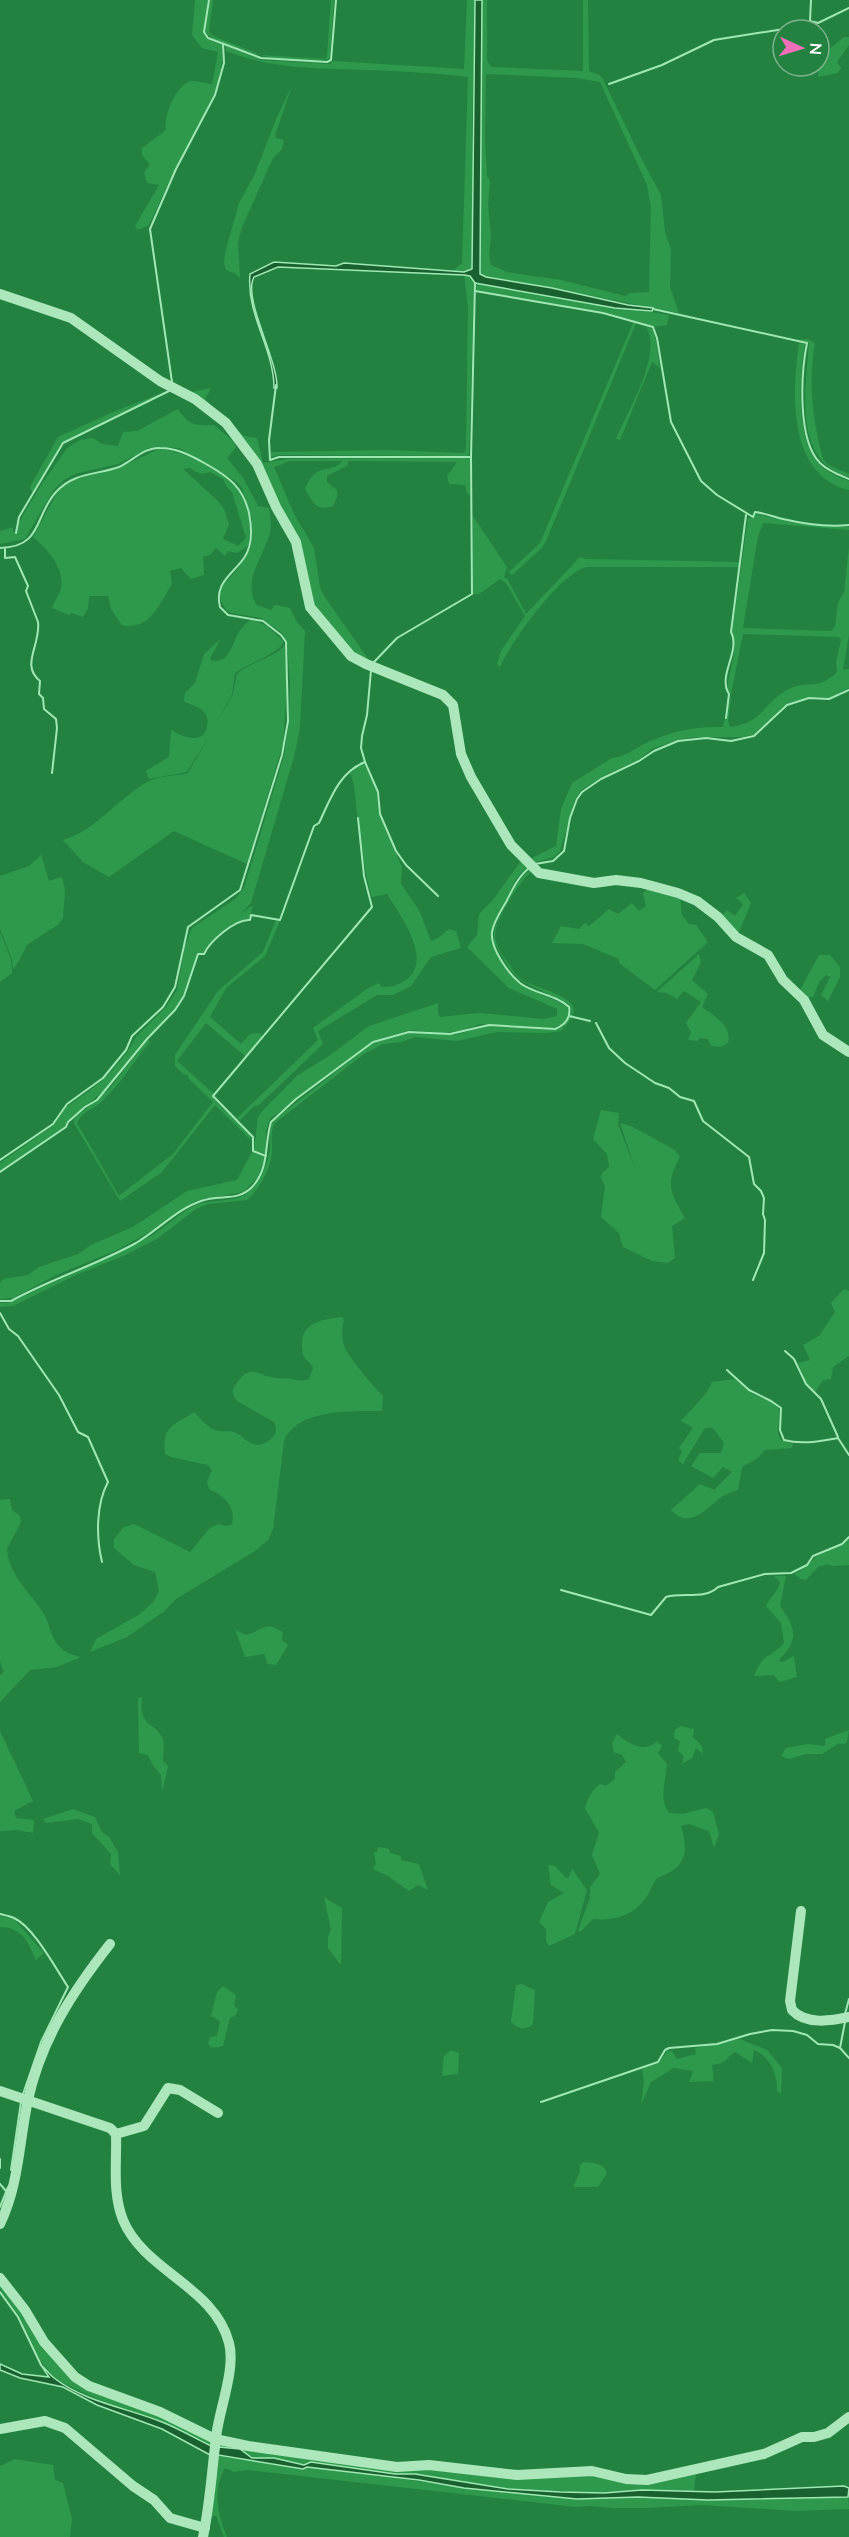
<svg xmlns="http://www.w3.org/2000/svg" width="849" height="2537" font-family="Mulish,sans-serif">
	<rect width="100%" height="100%" fill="#248240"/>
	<!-- green -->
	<g fill="#2e994c" fill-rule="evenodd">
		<path d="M195,0H208L204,33L208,39L222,45C226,88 196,130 177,166C167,185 158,206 149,225L138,230L135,226L159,185L147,183L144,172L150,165L142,155V148L166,130C163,118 175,88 188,82C194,79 205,84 212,84L218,52L202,48L192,35Z"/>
		<path d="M210,0H213L209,32L213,36L261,55L325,59L327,56L331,0H334L330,58C309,69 219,51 205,31Z"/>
		<path d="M467,0H475L472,133L474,259L472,269L465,273L454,270L462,263L468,77C434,73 401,71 367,70C314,68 277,70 226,51V46L261,60L330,64L333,61L464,69Z"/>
		<path d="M482,0H487V60L491,67L583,71V0H588L589,71L599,75L603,79L639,154L661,195L665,232L671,249L670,287L679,313L552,288L486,277L480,274ZM486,74L577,78L600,82L647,185L651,207L649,292L630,293L625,296L561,280L507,272L491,265L489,255L491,236L488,205L490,181L487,176L485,142Z"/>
		<polygon points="844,37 849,37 849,45 837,62 841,68 838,73 818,77 819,53 827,51"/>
		<polygon points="292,86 275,135 276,138 284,140 282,149 273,158 242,227 238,242 240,278 235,273 226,270 224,263 225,253 239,203 254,176 277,117"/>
		<polygon points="464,275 470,276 474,281 469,454 467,456 278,455 271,457 271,452 387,450 463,453 466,450 468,307"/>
		<polygon points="477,283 669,315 667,325 654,327 603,312 476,291"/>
		<polygon points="633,323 636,323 546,541 542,548 512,575 509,572 540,543"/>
		<path d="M646,326L654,330L660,368L652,362L620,440L616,439C628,411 663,354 646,326Z"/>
		<path d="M807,339L815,343C808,382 813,422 823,459L828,465L849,474V477C792,461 806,388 809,343L796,340Z"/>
		<path d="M799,343L805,344C799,376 796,435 817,462C825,472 838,477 849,481V490C787,475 792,391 799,343Z"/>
		<path d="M211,388L205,399L244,436L257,438L263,463L287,459L470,458V495L467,493L465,485L449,484L447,476L457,462L348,461V465L327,476V482L337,490V497L333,506C316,512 313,502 305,489C316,461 330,475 343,461H290L274,467L294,514L314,548L320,587L324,596L371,663L352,655L313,607L305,574L248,449L188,393Z"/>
		<polygon points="167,391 62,443 33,493 30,488 32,483 58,437 113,412"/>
		<path d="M178,409C188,425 196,426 214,425L233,441L236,447L227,458L243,478L258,506L269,508C270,516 272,525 270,533C264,555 241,583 257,605L271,610L275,605L290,608L296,621L305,631L300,727L294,757L251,903L239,915L253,905L249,919C234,918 210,940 203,953L198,954L183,996L174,1010L147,1038L107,1088L67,1122L66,1127L0,1172V1163L54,1125L66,1107L88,1092L108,1075L126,1054L136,1037L166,1007L177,990L185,946L192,928L234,900L244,888L284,756L289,722L290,682L287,643L281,632L261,618L231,613L226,610L221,601L219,593L223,585L236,571L251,547L252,519L242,488L237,482L179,448L152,447L118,464L78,473L65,479L53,491L25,539L0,544V531L13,527V531L17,534V526L41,485L67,448L80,440L93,438L102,444L118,446L123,432L137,431Z"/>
		<path d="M159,449C180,450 225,470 238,487C249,502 252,528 248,546L237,553L228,551L225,556L216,548L210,555L203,557L204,575L191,579L181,568L170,571L172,584C159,604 150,631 122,625L111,609L108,596H89L88,608L83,617L71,613L69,615L52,608C54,602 58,596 60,591C67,571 48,549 33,537L57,493L63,486L84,475L114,470ZM190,468C196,473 202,475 210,472L223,479L227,487L232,492L246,538L238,546L223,539L229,524L224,509L217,500L183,469Z"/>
		<path d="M756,514L795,523L849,527V530L763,523L758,536L743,628L831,631L835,626L838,603L844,592L849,547V635L843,670L849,669V688L829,698L812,697L791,702L783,707L755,734L743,737H693L678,740L652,749L638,760L607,774L581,790L575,799L560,851L554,857L533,863L530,859L556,846L561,809L572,783L612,758C625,757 634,749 646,743C671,731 695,726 723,727L731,694L727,689C729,672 739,646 732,632L748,518H753ZM743,634L839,637L841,640L836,662L837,672C816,692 810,679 789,689C763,701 765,723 730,727L728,721L732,689Z"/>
		<path d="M473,516L507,567L504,577L508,580L526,614L580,557L585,559L740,562L739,567H586C559,575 512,640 500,667L497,664L501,651L525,616L506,583L500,579L479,594H473Z"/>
		<path d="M251,619L267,626L284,642C275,656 250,662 235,673L232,694L214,728L187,772L149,779L146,771L169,757L171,730C182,736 202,746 207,727C208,722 208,718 205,713C200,707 191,705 184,701L185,693L195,683L204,654L221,639L210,658L212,661C231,663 232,642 240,630C243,626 247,623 251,619Z"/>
		<path d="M285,645L287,687L283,744L247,864L174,831L109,877L83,862L63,840C95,831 119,798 147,782C157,776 176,776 188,773L233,694L237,674C251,661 273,659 285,645Z"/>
		<path d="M364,763L377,792L379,814L402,867L401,884L419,910L431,941L438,938L449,929L456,931L461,948L431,957L411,986L393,995H377L318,1031L323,1044L259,1105L254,1106L240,1120L237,1118L318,1040L313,1028L367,989L378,983L382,987C389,988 398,985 404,981C436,962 399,914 387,894L372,897C363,870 362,842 357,814C355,800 356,787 350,773L356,767Z"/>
		<polygon points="41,855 49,881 62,877 65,890 63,918 59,924 27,945 19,961 13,969 12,959 0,929 0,876 29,866"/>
		<path d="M520,862H527L530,866C517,872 510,891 504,903C489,931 486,940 505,967C509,973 514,980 521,984C535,994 552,997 567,1007L569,1014L563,1024L552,1028L480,1024L460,1031L442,1033L411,1030L375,1040L270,1119L266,1131V1154L254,1150L258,1117L264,1109L298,1075L329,1056L369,1026L438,1003V1013L440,1017L479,1013L544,1019L557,1016V1009L509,988L467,947L477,935L479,914L493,900Z"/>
		<path d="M530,869L532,871C519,882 496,918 495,935C495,946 503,956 509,964C513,970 518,978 524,981C535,987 569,995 573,1007C576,1015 566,1026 561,1031L546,1033L497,1032L457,1041L415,1037L401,1042L383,1044L364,1054L275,1123C270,1132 272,1140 272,1150C271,1169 260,1188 247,1200L208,1204L196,1209L157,1239L121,1257L78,1274L13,1306L0,1307V1303H9C55,1281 102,1262 147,1238C165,1229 178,1213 196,1205C213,1198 240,1204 252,1189C262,1177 269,1162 270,1147C270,1138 268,1129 274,1120L370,1045L378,1041L414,1032L455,1035L487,1026L553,1030L563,1027L572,1013L568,1004L520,980L509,968L494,943V931L499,918L515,886Z"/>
		<polygon points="650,888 680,897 682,915 689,924 696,925 708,942 655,990 619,963 619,959 583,944 552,943 561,926 579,929 585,923 589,926 609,909 618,914 632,903 639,911 646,906 643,893"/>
		<polygon points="744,893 751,903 737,937 720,918 727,910 735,916 743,904 736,898"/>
		<path d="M276,920L280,921L265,956L226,988L210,1017L241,1044L250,1034L260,1033L263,1038L246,1057L206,1023L177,1061L214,1094L212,1096C222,1113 248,1122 252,1141L215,1105L162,1172L120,1201L74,1123V1119L109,1089L148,1040L150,1042C133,1062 121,1084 101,1102C93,1110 82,1111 77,1123L119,1196L173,1154L213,1102L189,1079L188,1075L183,1074L175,1066V1055L218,991L263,952Z"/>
		<polygon points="0,932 11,959 12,973 0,982"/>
		<path d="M699,954L701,962L692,980L708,994L702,1007C714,1016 732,1025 728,1043L720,1047L711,1046L708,1039L699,1038L698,1041L688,1040L691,1032L686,1023L701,1002L684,991L677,999L667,993L657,992Z"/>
		<polygon points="819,955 830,955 840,967 840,977 828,1001 821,995 830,977 826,975 819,982 813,997 805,998 799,992"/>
		<path d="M601,1110L619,1113L618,1124L636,1171L620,1123L631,1126L675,1150L680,1157C665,1184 670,1192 685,1218L672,1226L675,1258L668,1263L652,1261L623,1247L619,1233L601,1217L605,1186L601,1178L602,1173L609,1167L607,1154L593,1139Z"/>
		<polygon points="252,1152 265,1157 258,1177 243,1192 195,1201 153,1230 117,1250 56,1275 13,1298 0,1299 0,1283 3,1279 28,1275 39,1267 78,1254 91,1245 133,1227 187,1191 237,1180"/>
		<polygon points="844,1289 849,1291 849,1356 833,1367 831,1379 823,1380 815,1392 807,1384 798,1363 810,1360 803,1345 820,1335 835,1312 831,1303"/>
		<path d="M342,1317L344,1320C341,1327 342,1342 345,1348C349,1357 376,1391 383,1395L382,1411C353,1411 297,1408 284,1441L273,1529L268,1540L255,1551L176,1599L163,1612L127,1637L90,1652L96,1639L140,1614L154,1601L159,1591L155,1572L134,1565L114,1548V1539L124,1527L134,1524L190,1552L209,1529L218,1524L227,1526L232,1524C236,1506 224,1496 209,1489L207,1482L212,1470L208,1465L171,1457L165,1454C162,1426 173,1426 194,1412C199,1417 205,1424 211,1428C218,1433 227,1430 234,1432C247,1437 252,1454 271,1439C277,1434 277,1429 274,1422L237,1401C232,1395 231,1390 236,1384C251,1362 257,1376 277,1378C281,1379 286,1378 291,1379C298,1380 302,1382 309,1379L313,1368C311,1362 307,1362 304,1357C302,1354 302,1347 302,1343C302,1322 325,1319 342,1317Z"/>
		<path d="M735,1379L752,1394L771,1401L779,1409L778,1434L781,1440L793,1444L792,1448L765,1450L758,1458L742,1467L738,1490C732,1492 726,1494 720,1498C706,1509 689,1530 671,1510L700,1484L714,1490L732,1472L723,1467L713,1478L691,1466L700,1453H721L724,1443L713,1428H705L683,1464L678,1460L682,1451L679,1448L693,1428L681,1421L707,1392L712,1382Z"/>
		<path d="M10,1499L12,1510L20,1516L21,1522L7,1549C9,1576 30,1592 44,1614C50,1624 50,1638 60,1647C66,1653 72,1655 81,1657L57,1667L30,1670L0,1702V1675L4,1672L0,1662V1500Z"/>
		<path d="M849,1539V1565L832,1566L828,1564L818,1567L806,1580L801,1579L794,1574C803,1570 807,1565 814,1559C824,1550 839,1549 849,1539Z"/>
		<path d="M774,1576H786L780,1606C796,1629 800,1639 778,1661L783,1662L794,1656L797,1677L779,1682L774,1675L754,1676C764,1651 769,1660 784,1643L781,1623L766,1606C770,1597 778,1592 780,1582Z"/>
		<path d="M270,1626L283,1632L282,1640L288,1645L276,1665L268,1664L264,1654L245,1657L235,1629C251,1642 254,1628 270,1626Z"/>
		<path d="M142,1697C138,1730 156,1720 163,1740C165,1747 163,1754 163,1761L168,1766L162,1792L161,1775L152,1764L148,1755L139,1753L138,1698Z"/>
		<polygon points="681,1726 694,1729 693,1737 702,1746 703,1754 696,1748 692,1758 682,1764 684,1756 678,1751 680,1741 674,1738 675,1730"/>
		<polygon points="849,1730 847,1742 844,1744 839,1743 822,1754 806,1754 789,1759 781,1756 786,1748 808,1744 825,1746 825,1739"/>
		<polygon points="0,1731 33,1801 14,1811 16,1818 34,1820 33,1833 18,1830 0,1831"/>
		<path d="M617,1734C629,1744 645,1754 657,1741L662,1746L658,1753L667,1764C666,1779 658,1802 670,1813L682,1814L706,1808L713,1812L719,1834L714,1848L709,1831L689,1824L681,1826C689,1853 686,1868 657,1878C652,1885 650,1893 645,1899C633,1916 613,1921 593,1919L580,1932L578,1930L590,1898V1887L600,1874L592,1855L599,1833L585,1808C588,1798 591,1791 600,1784L606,1786L615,1779V1772L626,1762L622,1755L614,1752L612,1743Z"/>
		<polygon points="73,1809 95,1817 102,1832 109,1837 118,1852 120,1875 110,1864 111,1854 92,1833 92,1824 78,1819 47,1823 43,1819"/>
		<polygon points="378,1847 389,1849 390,1853 401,1856 401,1860 419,1864 428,1890 418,1885 409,1891 388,1876 373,1869 376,1864 374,1852 377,1852"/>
		<polygon points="548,1865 555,1866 566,1878 569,1877 572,1869 587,1890 575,1934 549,1946 546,1941 546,1929 539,1922 548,1902 564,1893 551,1885"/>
		<polygon points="324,1897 342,1908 341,1965 328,1948 328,1937 331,1930"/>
		<path d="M0,1916L14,1919L44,1953L36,1960C28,1942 22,1927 0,1927Z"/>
		<path d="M522,1984L535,1990L533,2024C525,2031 518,2029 511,2022L516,1985Z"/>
		<polygon points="223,1986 236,1995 234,2005 238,2010 235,2016 230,2018 223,2046 212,2048 208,2044 210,2037 217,2036 220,2021 211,2016 217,1992"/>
		<path d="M739,2039L767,2050L782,2068L781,2094L777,2091C778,2076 770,2056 754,2050L752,2063L735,2052C723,2060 729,2062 712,2065L714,2081L689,2082L693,2071L674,2068L651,2082L641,2105L644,2082L642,2069L659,2063L667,2051H672L677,2059L696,2054L695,2048Z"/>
		<polygon points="451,2050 459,2053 458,2074 442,2076 444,2056"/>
		<path d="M584,2162C593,2163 604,2163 607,2173L598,2187H573L580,2172V2165Z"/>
		<polygon points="0,2284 61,2367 211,2442 213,2447 160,2421 120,2409 56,2380 40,2360 19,2316 0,2289"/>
		<polygon points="219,2442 322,2458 587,2474 626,2481 696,2473 694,2491 642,2490 587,2493 508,2489 415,2474 395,2474 304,2465 274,2458 252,2458 240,2449 219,2447"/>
		<path d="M218,2455L303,2469L307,2467L332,2469L464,2488L577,2499L638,2497L708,2500L848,2497V2494L849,2509L798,2511L702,2505L647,2508H612L591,2506L576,2507L248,2470L234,2472L225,2468C212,2490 218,2515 227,2537H224L216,2516H208Z"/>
		<polygon points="15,2459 53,2465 55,2480 63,2483 72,2519 70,2537 0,2537 0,2466"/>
	</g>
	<!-- water -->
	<g fill="#19622f" stroke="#a0e8b3" stroke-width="1.5">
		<path d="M475,0H482L480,274L486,277L552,288L628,305L653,308L652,311L615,308L475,283L470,276L464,275L278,267L254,277C242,298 278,359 277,388H274C274,348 246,315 250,274L274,262L336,266L344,263L464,272L472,269Z"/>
		<path d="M0,2364L22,2374L49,2377L41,2365C46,2369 49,2374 54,2378C85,2402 127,2408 162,2422C180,2429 196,2439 213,2447L212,2456L162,2429L97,2405L63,2387L20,2378L0,2370Z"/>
		<polygon points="219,2447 240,2449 252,2458 274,2458 304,2465 311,2462 395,2474 415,2474 508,2489 560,2492 604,2493 642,2490 715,2492 844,2486 849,2488 848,2497 708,2500 638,2497 577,2499 464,2488 419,2480 307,2467 303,2469 218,2455"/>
	</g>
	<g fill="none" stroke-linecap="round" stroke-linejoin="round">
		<!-- stream -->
		<g stroke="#a0e8b3" stroke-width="2">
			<polyline points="209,0 204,32 208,38 261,58 327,62 331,60 336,0"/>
			<polyline points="810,21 811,0"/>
			<polyline points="609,84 662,65 714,40 796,27 808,24 810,21 818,23 849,8"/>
			<path d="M475,291L603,313L653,327L657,338L671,422L701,481L717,495L753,517L755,512C765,513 773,517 783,519C804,524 828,527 849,525"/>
			<path d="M653,309L807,343C801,373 797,440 820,463C828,471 839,475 849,479"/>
			<polyline points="172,382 150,229 176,169 215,95 224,63 223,44"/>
			<polyline points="276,385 269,440 270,460 279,457 471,457"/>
			<polyline points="16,533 19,517 63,443 169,391"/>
			<path d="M0,548C43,547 34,516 56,492C74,472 97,475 119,467C132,461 145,447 160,448C177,448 192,456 206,464C229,477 243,487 249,513C252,528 253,545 244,558C232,575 214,583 220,607L228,615L263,621L281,635L286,642L288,721L282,755L240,890L188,927L175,987L163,1007L132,1036L126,1050L103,1078L67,1104L53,1124L0,1160"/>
			<path d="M5,549V558L15,557L28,586L26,591L38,622C41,645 20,665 40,681L39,694L43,698L44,709L56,719L57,728L52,773"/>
			<polyline points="374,662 397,638 472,594 471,457 475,283"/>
			<polyline points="371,670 367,715 362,736 361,748 365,762 378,792 380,814 396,851 406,865 438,896"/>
			<path d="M726,718L729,694C717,676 741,651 731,632L746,515"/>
			<polyline points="535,864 553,861 564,851 570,818 577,799 582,792 601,779 639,761 654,751 678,741 706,738 731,741 754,736 787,705 809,698 829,699 849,690"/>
			<polyline points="569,1016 590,1021"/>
			<polyline points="596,1023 609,1048 625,1063 655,1083 669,1088 680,1097 694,1101 703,1121 749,1157 754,1184 761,1191 764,1198 763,1214 765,1220 764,1253 753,1280"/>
			<polyline points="266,1156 253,1151 253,1137 213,1096 372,907 364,876 358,818"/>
			<path d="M0,1172L66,1127L68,1122L85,1107L97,1100L147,1039L175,1010L184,996L198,954H204C210,941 235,919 250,920L251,915L280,920L314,826L319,823C330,800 339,772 365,762"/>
			<path d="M0,1301H11C51,1279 96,1265 136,1243C158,1230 177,1209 201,1201C219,1194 238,1202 252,1187C270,1168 264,1144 271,1122L296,1099L373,1042L409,1032L450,1034L489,1025L555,1029C565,1025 571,1018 569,1007C555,994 534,994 520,983C508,973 490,948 492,932C494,921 501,911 506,902C512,890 518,877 529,868"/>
			<path d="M0,1313L9,1329L18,1336L59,1395L78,1432L88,1437L108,1482C96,1504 96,1537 102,1562"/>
			<polyline points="785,1351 794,1359 806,1384 821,1399 838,1437"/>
			<path d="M727,1370L749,1390L771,1401L781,1408L780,1430L784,1440C802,1445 820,1441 838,1438L849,1455"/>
			<path d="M561,1590L651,1615L666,1597C683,1592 705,1600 718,1587L765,1574L791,1573L807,1565L813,1556L842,1544L849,1537"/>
			<path d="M0,1914C4,1915 10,1916 14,1918C34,1927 56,1969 68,1987L41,2042L23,2094"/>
			<polyline points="845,2014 849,1999"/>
			<polyline points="840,2048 845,2022"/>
			<polyline points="541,2102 658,2062 665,2050 669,2048 717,2044 750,2034 772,2030 793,2031 807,2035 818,2044 833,2045 840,2048 849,2058"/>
			<polyline points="0,2159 0,2168"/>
			<polyline points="11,2170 21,2102"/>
			<polyline points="0,2184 6,2191"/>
			<polyline points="0,2207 8,2187"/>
			<polyline points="0,2292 18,2317 41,2365"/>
		</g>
		<!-- minor -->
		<g stroke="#ace7bc" stroke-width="10">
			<polyline points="0,294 71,318 160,381 195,399 226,423 257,464 276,507 296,542 310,607 351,656 366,664 443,695 453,705 461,754 471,777 511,845 539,873 594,883 616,880 641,883 678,893 697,901 718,917 736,937 768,955 783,980 804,1000 823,1035 849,1052"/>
			<path d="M801,1911L790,2001L792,2010C806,2025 831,2021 849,2017"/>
			<path d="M0,2091L98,2124L110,2128L116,2134C117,2163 112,2192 123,2220C144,2271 215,2287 229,2343C236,2369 219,2410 216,2437C212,2470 210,2504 203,2537"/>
			<polyline points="116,2134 144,2126 168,2088 180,2090 218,2113"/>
			<path d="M0,2224C19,2185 19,2142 28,2100C41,2040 73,1991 110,1944"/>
			<polyline points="0,2278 25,2310 44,2342 75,2377 89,2386 160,2412 215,2439 248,2446 397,2467 429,2465 517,2475 592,2471 626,2479 647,2480 764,2454 802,2437 814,2437 828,2433 849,2417"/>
			<polyline points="0,2429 45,2421 65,2428 133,2486 154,2500 170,2518 205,2528"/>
		</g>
	</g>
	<!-- north arrow -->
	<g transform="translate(801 48) rotate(94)"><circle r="28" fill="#248240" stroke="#7cb48c" stroke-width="1.5"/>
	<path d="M0-4.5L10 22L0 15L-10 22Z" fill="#f16fb8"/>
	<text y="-9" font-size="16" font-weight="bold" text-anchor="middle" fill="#ffffff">N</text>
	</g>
</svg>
